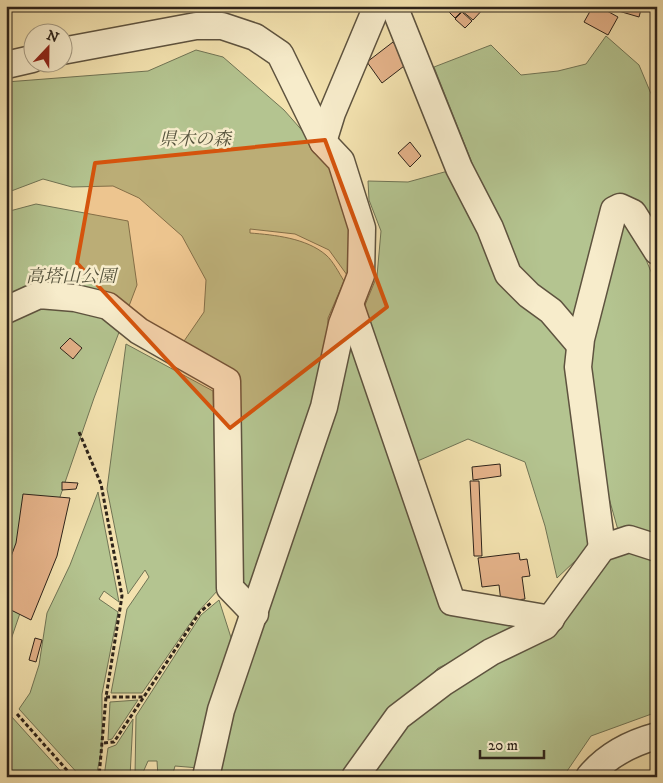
<svg xmlns="http://www.w3.org/2000/svg" width="663" height="783" font-family="'IM FELL DW Pica','Noto Serif JP',serif">
	<rect width="100%" height="100%" fill="#f3e2af"/>
	<filter id="stains"><feTurbulence type="fractalNoise" baseFrequency=".004" numOctaves="4"/><feColorMatrix values="0 0 0 0 .2 0 0 0 0 .09 0 0 0 0 .02 0 0 0 .5 -.17"/></filter>
	<radialGradient id="worn" r=".72"><stop offset=".6" stop-color="#630" stop-opacity="0"/><stop offset="1" stop-color="#630" stop-opacity=".3"/></radialGradient>
	<!-- green -->
	<g fill="#b4c490" stroke="#707455">
		<polygon points="606,36 639,65 657,108 657,228 624,199 602,204 575,322 550,294 524,276 510,259 434,67 491,45 521,75 558,71 586,64"/>
		<path d="M196,50L223,57L284,110L322,153L345,204L354,258L347,275L329,250L295,234L250,229V233C275,235 306,238 326,255C333,261 339,273 344,281L328,318V354L258,585L247,588L238,571L235,377L182,344L204,312L206,280L182,236L139,198L113,186L72,187L43,179L6,193V82L148,71Z"/>
		<polygon points="448,171 565,340 593,544 557,578 545,526 525,462 468,439 413,463 363,310 377,276 381,231 369,200 368,181 408,182"/>
		<polygon points="36,204 128,221 137,285 94,398 6,654 6,212"/>
		<polygon points="624,225 637,238 657,286 657,538 618,530 607,491 587,363 617,236"/>
		<polygon points="353,327 446,607 532,624 438,668 380,728 346,777 216,777 241,680"/>
		<polygon points="126,344 213,391 218,590 198,612 142,693 111,693 127,609 149,577 145,570 128,594 107,489"/>
		<polygon points="98,492 119,602 104,591 99,599 118,612 102,694 102,748 96,777 81,777 19,709 30,693 39,665 47,613 70,565"/>
		<polygon points="633,551 657,563 657,712 591,736 563,777 365,777 398,732 608,560"/>
		<polygon points="219,600 234,647 199,768 175,766 172,777 158,777 157,761 148,761 141,777 135,777 136,716 201,615"/>
		<polygon points="138,700 112,739 108,740 110,702"/>
		<polygon points="11,716 66,777 6,777 6,721"/>
		<polygon points="133,719 130,777 104,777 108,748 116,745"/>
	</g>
	<!-- building -->
	<g fill="#e5b38a" stroke="#2d231a">
		<polygon points="446,6 486,6 473,20 462,11 455,18 445,8"/>
		<polygon points="593,6 598,6 618,17 608,35 584,22"/>
		<polygon points="616,6 642,6 639,17 615,10"/>
		<polygon points="462,12 472,21 465,28 455,19"/>
		<polygon points="393,42 408,63 382,83 367,62"/>
		<polygon points="410,142 421,156 410,167 398,153"/>
		<polygon points="70,338 82,348 73,359 60,348"/>
		<polygon points="500,464 501,476 473,480 472,467"/>
		<polygon points="470,481 479,481 482,556 474,556"/>
		<polygon points="62,482 78,483 76,489 62,490"/>
		<polygon points="23,494 70,498 57,556 31,620 7,608 10,603 6,601 6,570 16,543"/>
		<polygon points="519,553 520,560 527,559 530,576 522,577 525,599 501,602 499,585 482,587 478,558"/>
		<polygon points="35,638 42,640 36,662 29,660"/>
	</g>
	<g fill="none" stroke-linecap="round" stroke-linejoin="round">
		<!-- minor casing -->
		<g stroke="#5e533f" stroke-width="29">
			<g id="minor">
				<polyline points="394,6 459,168 490,228 508,274 529,295 551,311 580,345"/>
				<polyline points="62,51 196,26 222,26 255,37 280,54 323,142 341,161 362,228 361,275 342,324 324,407 221,710 206,777"/>
				<polyline points="6,65 32,59"/>
				<polyline points="323,142 332,113 377,6"/>
				<polyline points="350,304 452,602 551,619"/>
				<polyline points="6,310 39,295 75,298 108,306 139,331 227,381 230,588 255,614"/>
				<polyline points="602,548 578,367 581,339 614,210 620,207 633,213 657,251"/>
				<polyline points="355,777 398,717 444,682 491,652 545,626 602,548 629,539 657,548"/>
				<path d="M589,777C606,756 631,743 657,736"/>
			</g>
		</g>
		<!-- path -->
		<g stroke="#2d231a" stroke-width="3" stroke-dasharray="4 2.5" stroke-linecap="butt">
			<polyline points="655,27 657,29"/>
			<polyline points="79,432 101,484 122,596 106,697 99,777"/>
			<polyline points="106,697 143,697"/>
			<polyline points="17,714 73,777"/>
			<polyline points="104,743 114,742 200,612 212,602"/>
		</g>
		<!-- minor -->
		<use href="#minor" stroke="#f7eccb" stroke-width="26"/>
	</g>
	<!-- marked area -->
	<path fill="#d5540d" fill-opacity="0.2" stroke="#d5540d" stroke-width="4" stroke-linejoin="round" d="M325,140L387,307L230,428L77,263L95,163Z"/>
	<g text-anchor="middle" dominant-baseline="central" stroke-width="5" stroke-linejoin="round" paint-order="stroke">
		<!-- park labels -->
		<g font-size="18" font-style="italic" fill="#56533d" stroke="#f7eccb">
			<text x="195" y="140">県木の森</text>
			<text x="71" y="277">高塔山公園</text>
		</g>
	</g>
	<!-- margin -->
	<rect width="663" height="783" fill="none" stroke="#f3e2af" stroke-width="25"/>
	<rect x="8" y="8" width="648" height="768" fill="none" stroke="#2d231a" stroke-width="2.5"/>
	<rect x="12" y="12" width="638" height="758" fill="none" stroke="#2d231a"/>
	<!-- north arrow -->
	<g transform="translate(48 48) rotate(22)"><circle r="24" fill="#f7eccb" stroke="#a69c84"/>
	<path d="M0-4L9 19L0 12L-9 19Z" fill="#8f2418"/>
	<text y="-8" font-size="14" font-weight="bold" text-anchor="middle" fill="#2d231a">N</text>
	</g>
	<!-- scale -->
	<path d="M480 750v8h64v-8" fill="none" stroke="#2d231a" stroke-width="2.5"/>
	<text x="488" y="750" font-size="15" fill="#2d231a" stroke="#f7eccb" stroke-width="4" paint-order="stroke">20 m</text>
	<rect width="100%" height="100%" filter="url(#stains)"/>
	<rect width="100%" height="100%" fill="url(#worn)"/>
</svg>
